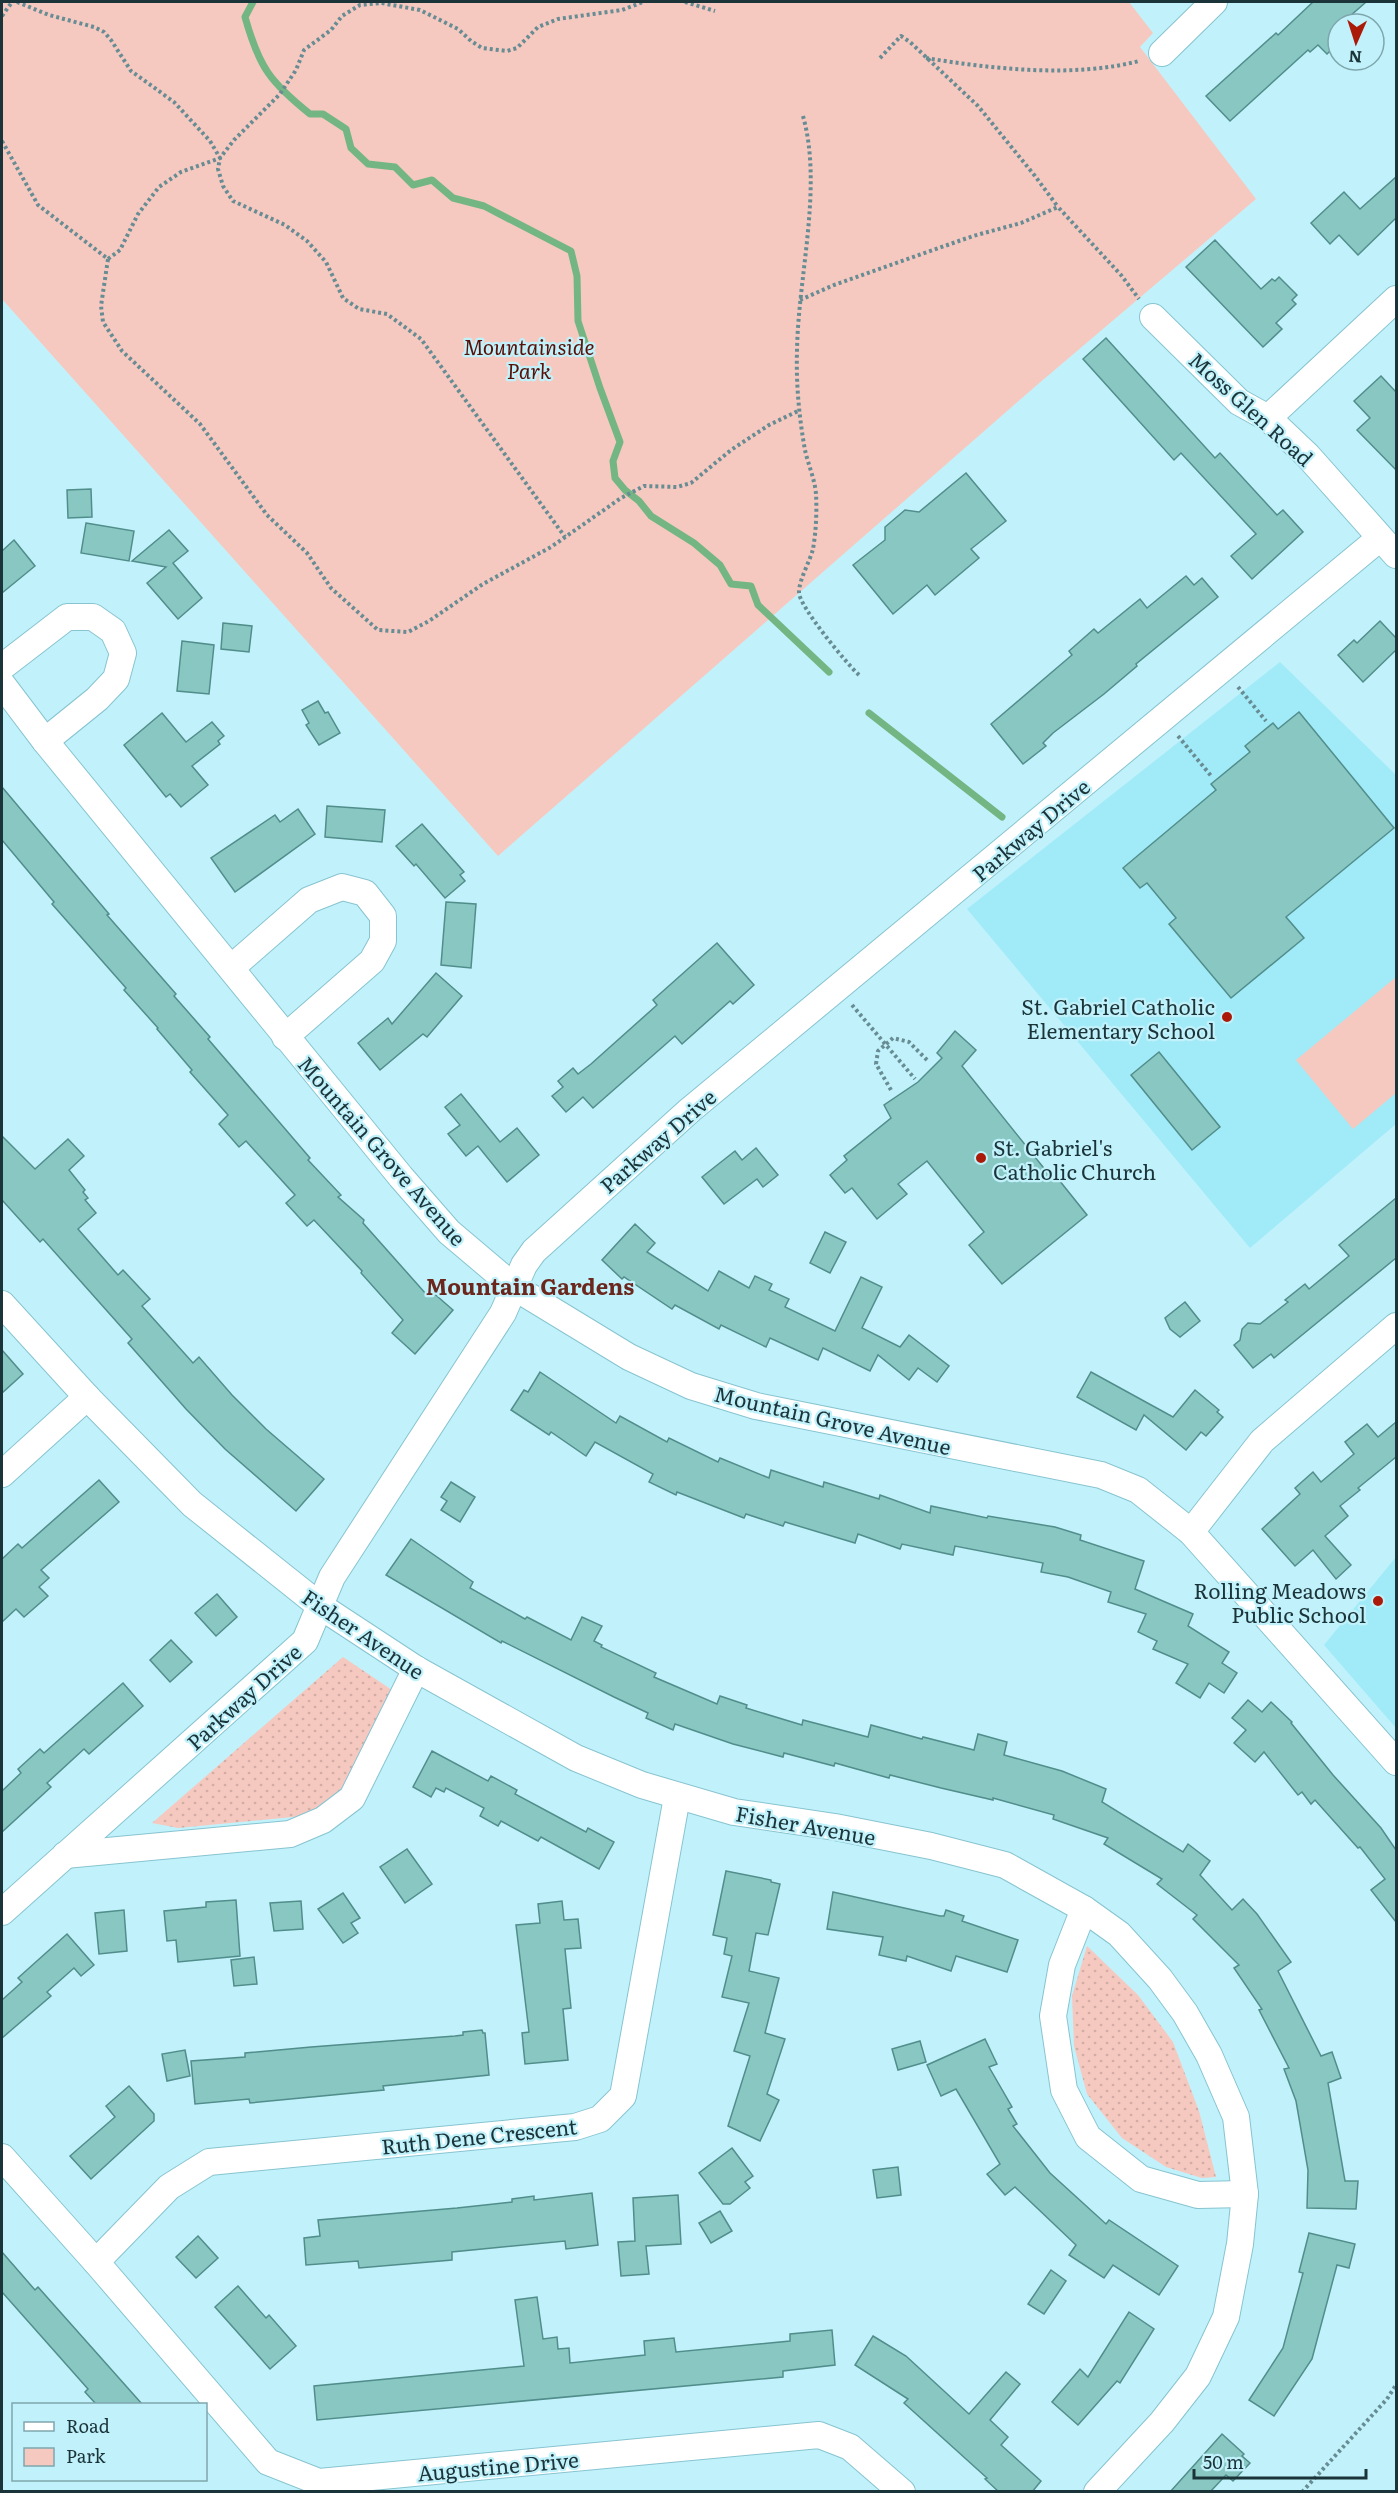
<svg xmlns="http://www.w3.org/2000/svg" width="1398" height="2493" font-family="Literata,serif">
	<defs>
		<pattern id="grass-dots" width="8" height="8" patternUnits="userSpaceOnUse" patternTransform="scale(1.5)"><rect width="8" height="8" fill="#f6c9c0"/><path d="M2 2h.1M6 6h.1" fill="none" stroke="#d2ada6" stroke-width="1.8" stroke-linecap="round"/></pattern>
	</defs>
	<rect width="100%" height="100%" fill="#c1f2fb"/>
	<!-- built -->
	<g fill="#a1eaf8">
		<polygon points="1280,662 1396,775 1396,1124 1250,1248 967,909"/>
		<polygon points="1396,1557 1396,1728 1324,1645"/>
	</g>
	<!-- grass -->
	<g fill="url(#grass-dots)">
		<polygon points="343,1657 392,1690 338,1797 314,1815 178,1828 152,1823"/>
		<polygon points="1087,1946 1138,1995 1173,2042 1199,2111 1216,2177 1202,2178 1166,2167 1122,2138 1087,2094 1074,2046 1072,1996"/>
	</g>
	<!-- park -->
	<g fill="#f6c9c0">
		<polygon points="2,2 1129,2 1153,33 1140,47 1256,199 1037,385 498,856 2,299"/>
		<polygon points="1396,977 1396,1093 1353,1129 1296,1060"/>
	</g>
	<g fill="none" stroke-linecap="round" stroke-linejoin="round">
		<!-- stream -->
		<g stroke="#73b683" stroke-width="7">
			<path d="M253,2L245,17C259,67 270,82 310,114H323L346,129L351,148L368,164L395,167L413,185L432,180L453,198L484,206L571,251L577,276L578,321L600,388L620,442L613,461L615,478L625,490L639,501L651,516L694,543L720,565L731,584L751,586L758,605L829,672"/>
			<polyline points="869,713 1002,817"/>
		</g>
	</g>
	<!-- building -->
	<g fill="#89c7c3" stroke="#518e8b" stroke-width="1.5">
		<polygon points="1313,2 1366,2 1341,24 1338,24 1338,43 1327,54 1318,45 1310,52 1308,50 1230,121 1206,96 1276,33 1278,35"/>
		<polygon points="1396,177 1396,218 1358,255 1339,235 1330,244 1311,223 1344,192 1360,209"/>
		<polygon points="1215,240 1261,289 1272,279 1275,281 1279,277 1297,295 1292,300 1296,304 1276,323 1282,329 1263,347 1186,267"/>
		<polygon points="1106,338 1215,458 1220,453 1277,515 1283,510 1303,532 1252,579 1231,556 1256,534 1181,453 1174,460 1083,359"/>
		<polygon points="1381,376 1396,392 1396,470 1357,430 1370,418 1354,401"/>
		<polygon points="966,473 1006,521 971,549 979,558 935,595 927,585 893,614 853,565 885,540 885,527 905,510 919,512"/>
		<polygon points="91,489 92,517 68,518 67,490"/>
		<polygon points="86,523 134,531 129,561 81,553"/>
		<polygon points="169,530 188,551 173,563 202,598 178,619 147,583 166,567 132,561"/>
		<polygon points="14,540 35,566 2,593 2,551"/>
		<polygon points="1186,576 1194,585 1202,578 1218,597 1136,664 1137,666 1104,694 1053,733 1043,743 1046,746 1023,764 991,724 1072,655 1069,651 1094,629 1098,633 1140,599 1147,608"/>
		<polygon points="1380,621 1396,638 1396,650 1363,682 1338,655 1354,640 1357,643"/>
		<polygon points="223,623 252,626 249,652 221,649"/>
		<polygon points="182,641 214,645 209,694 177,691"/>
		<polygon points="318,701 325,713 328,712 340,733 319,745 306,725 309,723 302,710"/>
		<polygon points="1299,712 1394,828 1286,917 1304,938 1231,998 1169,924 1176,918 1147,883 1140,888 1123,868 1216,790 1211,784 1250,752 1245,746 1273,723 1278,729"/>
		<polygon points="162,713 186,742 212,722 224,736 218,741 220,744 192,766 208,785 181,807 170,794 166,797 124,745"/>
		<polygon points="2,787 109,914 107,915 176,994 174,996 210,1037 208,1039 310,1158 308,1160 341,1195 338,1197 364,1220 363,1223 426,1294 430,1290 453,1310 415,1354 392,1333 403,1320 361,1273 362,1271 314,1220 307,1226 286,1203 295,1195 246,1141 239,1147 219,1124 228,1115 190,1072 192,1070 157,1029 158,1028 124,990 126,988 52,904 54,902 2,840"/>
		<polygon points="327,806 385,810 382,842 325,837"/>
		<polygon points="298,809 315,834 235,892 211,858 275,815 280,822"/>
		<polygon points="422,824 464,872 460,875 465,881 445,898 416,864 414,866 396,846"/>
		<polygon points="446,902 476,904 471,968 441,965"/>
		<polygon points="717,943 754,985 733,1004 730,1001 682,1044 675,1036 593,1108 583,1097 566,1112 552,1096 563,1087 558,1081 573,1068 578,1074 591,1064 657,1005 653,1000"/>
		<polygon points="436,973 462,996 427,1037 423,1034 380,1070 358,1043 388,1018 392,1024"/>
		<polygon points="955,1031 976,1050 962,1066 1051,1177 1055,1175 1087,1215 1002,1284 969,1245 984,1232 927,1161 898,1184 907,1194 877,1219 852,1188 845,1193 830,1175 847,1160 844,1156 891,1118 884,1105 918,1082 942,1058 937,1053"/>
		<polygon points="1159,1052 1220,1127 1192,1150 1131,1075"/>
		<polygon points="461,1094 500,1142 517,1128 539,1155 507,1182 478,1146 466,1156 448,1134 460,1125 445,1107"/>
		<polygon points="2,1136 35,1169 68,1139 84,1156 69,1170 85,1190 83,1192 88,1198 85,1200 96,1213 78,1229 118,1275 123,1270 150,1299 142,1306 193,1363 199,1357 232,1395 266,1429 324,1479 296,1511 225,1449 186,1409 128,1343 132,1339 43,1239 40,1242 2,1200"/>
		<polygon points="756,1148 778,1175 763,1187 757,1179 724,1204 702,1177 735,1151 742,1160"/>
		<polygon points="1396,1198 1396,1258 1274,1358 1271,1354 1253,1368 1234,1345 1240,1340 1242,1329 1248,1323 1260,1324 1288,1302 1285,1300 1305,1284 1309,1289 1349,1256 1339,1245"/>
		<polygon points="635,1224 655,1243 647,1252 708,1291 719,1271 749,1288 755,1276 772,1284 769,1290 789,1299 785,1307 835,1331 861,1277 882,1287 862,1328 900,1347 909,1335 949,1366 937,1382 918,1368 909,1380 878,1355 870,1371 823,1348 818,1360 770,1338 766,1347 721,1325 719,1329 675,1305 672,1309 624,1277 622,1279 602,1260"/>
		<polygon points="825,1232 846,1242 830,1273 810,1263"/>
		<polygon points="1185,1302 1200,1321 1180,1337 1170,1329 1165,1318"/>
		<polygon points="2,1350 23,1374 2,1393"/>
		<polygon points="540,1372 616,1423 620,1416 667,1442 669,1438 718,1462 720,1458 769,1478 771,1470 823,1487 824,1482 879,1499 880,1495 930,1513 931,1506 987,1518 988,1516 1055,1527 1081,1535 1080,1540 1144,1561 1135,1589 1193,1614 1188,1626 1229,1652 1222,1663 1237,1673 1224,1693 1209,1683 1200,1698 1176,1683 1188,1664 1153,1649 1157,1641 1138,1632 1146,1614 1108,1602 1111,1592 1068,1577 1041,1572 1043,1563 955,1546 953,1555 902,1544 900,1549 858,1534 855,1543 785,1522 783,1526 746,1514 744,1518 677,1492 676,1495 649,1482 653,1474 595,1442 586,1456 551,1432 549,1435 511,1410 524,1390 528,1392"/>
		<polygon points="1091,1372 1173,1417 1195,1390 1219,1410 1217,1412 1223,1417 1206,1436 1201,1432 1186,1450 1144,1415 1136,1430 1077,1397"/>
		<polygon points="1396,1422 1396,1457 1358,1488 1360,1490 1340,1506 1348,1516 1325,1536 1351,1565 1336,1579 1313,1550 1295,1566 1262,1529 1300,1494 1295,1488 1313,1472 1321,1482 1354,1454 1345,1442 1367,1424 1378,1437"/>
		<polygon points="99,1480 119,1502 41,1570 49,1578 39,1587 48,1596 24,1617 16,1609 2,1622 2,1559 18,1544 22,1548"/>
		<polygon points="451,1482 475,1497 460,1522 441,1510 447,1501 441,1497"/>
		<polygon points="411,1539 473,1582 470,1588 525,1619 527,1617 571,1640 582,1617 602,1626 594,1641 602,1645 601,1647 656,1673 654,1677 717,1704 720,1696 747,1705 746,1708 802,1725 803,1720 868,1737 871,1725 922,1739 923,1737 974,1750 978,1734 1007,1742 1004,1755 1062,1771 1106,1789 1102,1802 1183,1852 1188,1844 1210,1861 1200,1875 1232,1910 1243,1899 1257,1914 1291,1962 1278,1971 1321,2056 1332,2052 1341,2078 1328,2083 1345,2181 1358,2181 1356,2209 1307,2208 1308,2170 1296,2101 1284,2069 1289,2068 1259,2010 1262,2009 1234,1968 1239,1965 1193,1919 1197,1915 1157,1884 1162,1879 1104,1844 1108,1838 1053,1819 1054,1815 993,1798 993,1800 941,1788 890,1775 889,1778 835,1763 834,1766 784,1753 783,1757 733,1744 675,1724 673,1730 646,1718 648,1713 614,1697 502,1641 501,1643 386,1575"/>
		<polygon points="217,1594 237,1617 216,1636 195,1613"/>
		<polygon points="171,1640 192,1662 170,1682 150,1660"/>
		<polygon points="123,1683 143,1706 89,1754 84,1749 47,1783 51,1787 2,1832 2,1791 21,1773 18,1769 40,1749 44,1753"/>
		<polygon points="1248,1700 1262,1712 1271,1702 1292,1722 1291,1723 1333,1775 1381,1828 1396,1850 1396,1922 1371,1890 1385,1879 1360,1847 1358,1848 1315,1800 1311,1804 1302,1792 1298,1795 1264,1752 1255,1762 1234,1743 1246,1730 1232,1718"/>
		<polygon points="432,1751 488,1781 491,1776 517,1790 515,1794 571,1824 586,1832 588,1828 614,1842 599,1869 541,1837 538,1841 501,1821 498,1826 480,1816 484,1808 446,1788 444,1792 436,1788 431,1797 413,1787"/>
		<polygon points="407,1849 432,1884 405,1903 380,1867"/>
		<polygon points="726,1871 771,1880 771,1882 780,1884 768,1935 756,1933 749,1971 779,1978 765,2033 785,2039 767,2094 779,2100 760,2141 728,2126 750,2056 734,2051 749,2003 722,1997 732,1956 724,1954 727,1938 713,1935"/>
		<polygon points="833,1892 940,1916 944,1916 946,1910 964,1916 962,1921 1018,1940 1007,1972 956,1956 951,1971 907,1956 906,1961 879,1955 883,1937 827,1929"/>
		<polygon points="343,1893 360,1918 351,1923 358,1933 343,1943 318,1909"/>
		<polygon points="236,1900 240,1956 178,1962 176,1940 167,1941 164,1911 206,1907 206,1902"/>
		<polygon points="301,1901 303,1929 274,1931 270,1903"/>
		<polygon points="562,1901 564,1920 578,1919 581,1948 565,1949 571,2008 563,2009 568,2060 525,2064 522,2033 529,2032 516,1925 540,1923 538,1904"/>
		<polygon points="124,1910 127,1951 99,1954 95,1913"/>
		<polygon points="67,1934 94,1965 81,1976 74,1968 47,1992 51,1996 2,2038 2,2000 22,1982 18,1978"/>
		<polygon points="254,1957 257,1984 234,1986 231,1960"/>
		<polygon points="482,2030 483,2033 485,2033 489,2075 383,2086 384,2090 250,2103 249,2099 195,2104 191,2061 245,2057 245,2053 311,2047 455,2036 463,2035 463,2032"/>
		<polygon points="985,2039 997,2064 989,2067 1012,2107 1008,2109 1017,2124 1013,2126 1050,2173 1106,2224 1109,2220 1178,2266 1159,2295 1113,2265 1104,2278 1069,2255 1076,2245 1015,2187 1005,2195 987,2174 1000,2164 956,2089 941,2096 927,2065"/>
		<polygon points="920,2041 926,2062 898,2070 892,2049"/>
		<polygon points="185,2050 190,2076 167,2081 162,2054"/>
		<polygon points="129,2086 154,2114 154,2121 91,2179 70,2156 115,2117 106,2106"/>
		<polygon points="732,2148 753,2176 745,2182 750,2188 730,2204 723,2204 699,2173"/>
		<polygon points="898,2167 901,2195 877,2198 873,2170"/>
		<polygon points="592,2193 598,2245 566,2249 565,2241 452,2252 452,2260 359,2268 358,2261 306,2265 304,2238 320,2236 318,2220 457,2208 512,2202 512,2199 534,2196 534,2200"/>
		<polygon points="678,2195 681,2244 646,2246 649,2274 621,2276 618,2242 635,2241 633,2198"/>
		<polygon points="720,2211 732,2231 711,2243 699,2223"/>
		<polygon points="1309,2233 1355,2244 1349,2268 1337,2265 1312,2359 1274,2416 1249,2400 1283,2348 1303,2273 1299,2272"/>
		<polygon points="198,2236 218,2258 196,2278 176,2257"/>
		<polygon points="2,2252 35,2290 38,2287 142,2404 96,2404 85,2392 88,2389 2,2292"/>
		<polygon points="1051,2270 1066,2281 1044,2314 1028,2304"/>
		<polygon points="238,2286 266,2318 269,2315 296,2346 270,2369 215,2307"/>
		<polygon points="537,2297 543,2339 557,2337 558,2349 569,2348 570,2363 645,2355 644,2341 674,2338 676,2352 790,2341 790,2334 832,2330 835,2365 783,2371 783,2377 317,2420 314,2386 524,2366 515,2300"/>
		<polygon points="1129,2312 1154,2329 1120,2383 1117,2381 1078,2425 1052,2402 1080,2369 1088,2377"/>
		<polygon points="873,2336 906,2356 969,2414 1006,2372 1020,2384 990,2420 1008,2437 1001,2445 1041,2481 1032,2492 999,2492 985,2479 987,2478 904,2403 908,2399 855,2365"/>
		<polygon points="1222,2434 1244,2454 1242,2456 1250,2463 1233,2481 1226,2475 1210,2492 1170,2492"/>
	</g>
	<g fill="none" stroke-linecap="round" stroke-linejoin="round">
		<!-- minor casing -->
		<g stroke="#87c4d0" stroke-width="28">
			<g id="minor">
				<polyline points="1162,53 1214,2"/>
				<polyline points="1153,317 1239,402 1268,418 1308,456 1396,555"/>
				<polyline points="1268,418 1396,299"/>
				<polyline points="2,667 67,617 93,617 113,631 123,653 116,679 97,699 45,741"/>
				<polyline points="2,684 45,741 401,1177 449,1232 514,1287 629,1357 691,1386 756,1406 1101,1475 1138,1490 1191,1532 1396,1762"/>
				<polyline points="231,968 309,900 342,887 365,893 383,916 383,941 372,961 285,1037"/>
				<polyline points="2,1304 87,1397 192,1504 320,1606 416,1669 576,1758 642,1785 734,1812 835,1827 931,1846 1005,1865 1084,1909 1119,1934 1160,1979 1185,2013 1209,2055 1236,2117 1245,2194 1240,2244 1226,2317 1198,2376 1162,2422 1097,2492"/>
				<polyline points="2,1474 87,1397"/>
				<polyline points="1191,1532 1262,1441 1396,1326"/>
				<polyline points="65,1855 290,1834 323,1820 352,1798 416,1669"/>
				<polyline points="1084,1909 1062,1965 1053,2016 1064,2090 1088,2137 1141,2179 1198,2195 1245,2194"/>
				<polyline points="2,1912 305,1641 332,1577 503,1313 524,1265 534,1251 690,1110 1380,538"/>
				<polyline points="2,2157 96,2262 268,2462 319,2482 819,2435 850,2447 902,2492"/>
				<polyline points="96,2262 169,2187 209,2162 575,2127 600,2119 623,2096 677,1797"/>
			</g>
		</g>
		<!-- path -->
		<g stroke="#688c93" stroke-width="4" stroke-dasharray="3 3" stroke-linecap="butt">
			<polyline points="17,2 49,15 94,27 104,32 111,40 131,71 174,102 210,141 220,158 218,169 223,186 233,201 285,225 307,241 326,262 343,298 359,309 387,314 421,339 565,537"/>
			<polyline points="685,2 715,11"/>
			<polyline points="2,16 12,2"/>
			<polyline points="880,58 901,36 910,42 978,106 1035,176 1058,207"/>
			<path d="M926,58C992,69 1074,78 1139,61"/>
			<path d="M803,116C823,187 798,277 797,351C796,384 799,417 805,450C808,464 815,480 816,494C817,511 816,532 813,549C810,561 799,580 799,592C798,605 847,664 859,675"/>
			<polyline points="2,141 38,205 108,259 101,306 103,322 122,351 200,424 267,515 307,553 331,588 378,630 408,632 429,621 483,584 551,547 621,498 644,486 677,487 691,483 731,450 769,425 798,411"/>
			<polyline points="108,259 120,250 138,214 159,187 181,172 220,158 234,140 280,94 296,70 304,50 331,30 342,16 360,5 381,3 420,10 458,29 471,41 482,48 507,51 517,48 538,27 558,19 622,10 643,2"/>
			<polyline points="800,300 834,285 973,236 1021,223 1058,207 1121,275 1139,299"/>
			<polyline points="1238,687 1266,721"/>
			<polyline points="1178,736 1212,777"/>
			<polyline points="852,1005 915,1079"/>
			<polyline points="891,1090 876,1064 878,1051 893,1038 909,1042 928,1061"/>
			<polyline points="1302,2492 1387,2399 1396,2385"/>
		</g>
		<!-- minor -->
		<use href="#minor" stroke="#fff" stroke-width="26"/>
	</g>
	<!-- markers -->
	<g fill="#ab1a08" stroke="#c1f2fb" stroke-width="2">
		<circle cx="1227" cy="1017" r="6"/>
		<circle cx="981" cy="1158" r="6"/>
		<circle cx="1378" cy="1601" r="6"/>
	</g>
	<g text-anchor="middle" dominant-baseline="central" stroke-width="4.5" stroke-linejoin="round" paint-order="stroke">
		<!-- park labels -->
		<g font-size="21" font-style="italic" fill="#581007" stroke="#c1f2fb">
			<text x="529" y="345">Mountainside<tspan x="529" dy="24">Park</tspan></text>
		</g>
		<!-- street labels -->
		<g font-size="21" fill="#1b3439" stroke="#c1f2fb">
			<text transform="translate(1252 408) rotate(42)">Moss Glen Road</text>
			<text transform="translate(1030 829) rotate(-40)">Parkway Drive</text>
			<text transform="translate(657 1140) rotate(-41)">Parkway Drive</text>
			<text transform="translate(383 1150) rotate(49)">Mountain Grove Avenue</text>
			<text transform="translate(833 1419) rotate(13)">Mountain Grove Avenue</text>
			<text transform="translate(364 1633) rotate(34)">Fisher Avenue</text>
			<text transform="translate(243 1696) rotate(-42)">Parkway Drive</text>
			<text transform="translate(806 1824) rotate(10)">Fisher Avenue</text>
			<text transform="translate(479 2135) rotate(-6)">Ruth Dene Crescent</text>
			<text transform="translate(498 2465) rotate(-5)">Augustine Drive</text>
		</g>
		<!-- poi labels -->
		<g font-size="21" fill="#1b3439" stroke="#c1f2fb" text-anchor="end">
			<text x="1215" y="1005">St. Gabriel Catholic<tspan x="1215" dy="24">Elementary School</tspan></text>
			<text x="993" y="1146" text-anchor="start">St. Gabriel's<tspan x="993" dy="24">Catholic Church</tspan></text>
			<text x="1366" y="1589">Rolling Meadows<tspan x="1366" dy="24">Public School</tspan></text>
		</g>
		<!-- neighbourhood labels -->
		<g font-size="22" font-weight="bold" fill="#6b271d" stroke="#c1f2fb">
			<text x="530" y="1285">Mountain Gardens</text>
		</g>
	</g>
	<!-- border -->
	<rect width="1398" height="2493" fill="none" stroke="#1b3439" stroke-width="6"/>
	<!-- legend -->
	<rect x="12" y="2403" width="195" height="78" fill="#c1f2fb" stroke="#7fa6ad" stroke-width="1.5"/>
	<rect x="24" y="2422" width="30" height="9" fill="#ffffff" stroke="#7fa6ad" stroke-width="1.5"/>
	<text x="66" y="2433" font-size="18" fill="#1b3439">Road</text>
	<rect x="24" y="2448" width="30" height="18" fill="#f6c9c0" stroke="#7fa6ad" stroke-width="1.5"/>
	<text x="66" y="2463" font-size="18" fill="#1b3439">Park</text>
	<!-- north arrow -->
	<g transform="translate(1356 42) rotate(183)"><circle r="28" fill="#c1f2fb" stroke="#7fa6ad" stroke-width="1.5"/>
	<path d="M0-4.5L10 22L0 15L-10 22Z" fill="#ab1a08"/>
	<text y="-9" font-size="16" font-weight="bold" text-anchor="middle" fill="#1b3439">N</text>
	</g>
	<!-- scale -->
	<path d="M1194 2469v9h172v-9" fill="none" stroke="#1b3439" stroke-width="3"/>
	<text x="1203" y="2469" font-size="18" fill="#1b3439" stroke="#c1f2fb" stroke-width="4.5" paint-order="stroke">50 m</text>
</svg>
